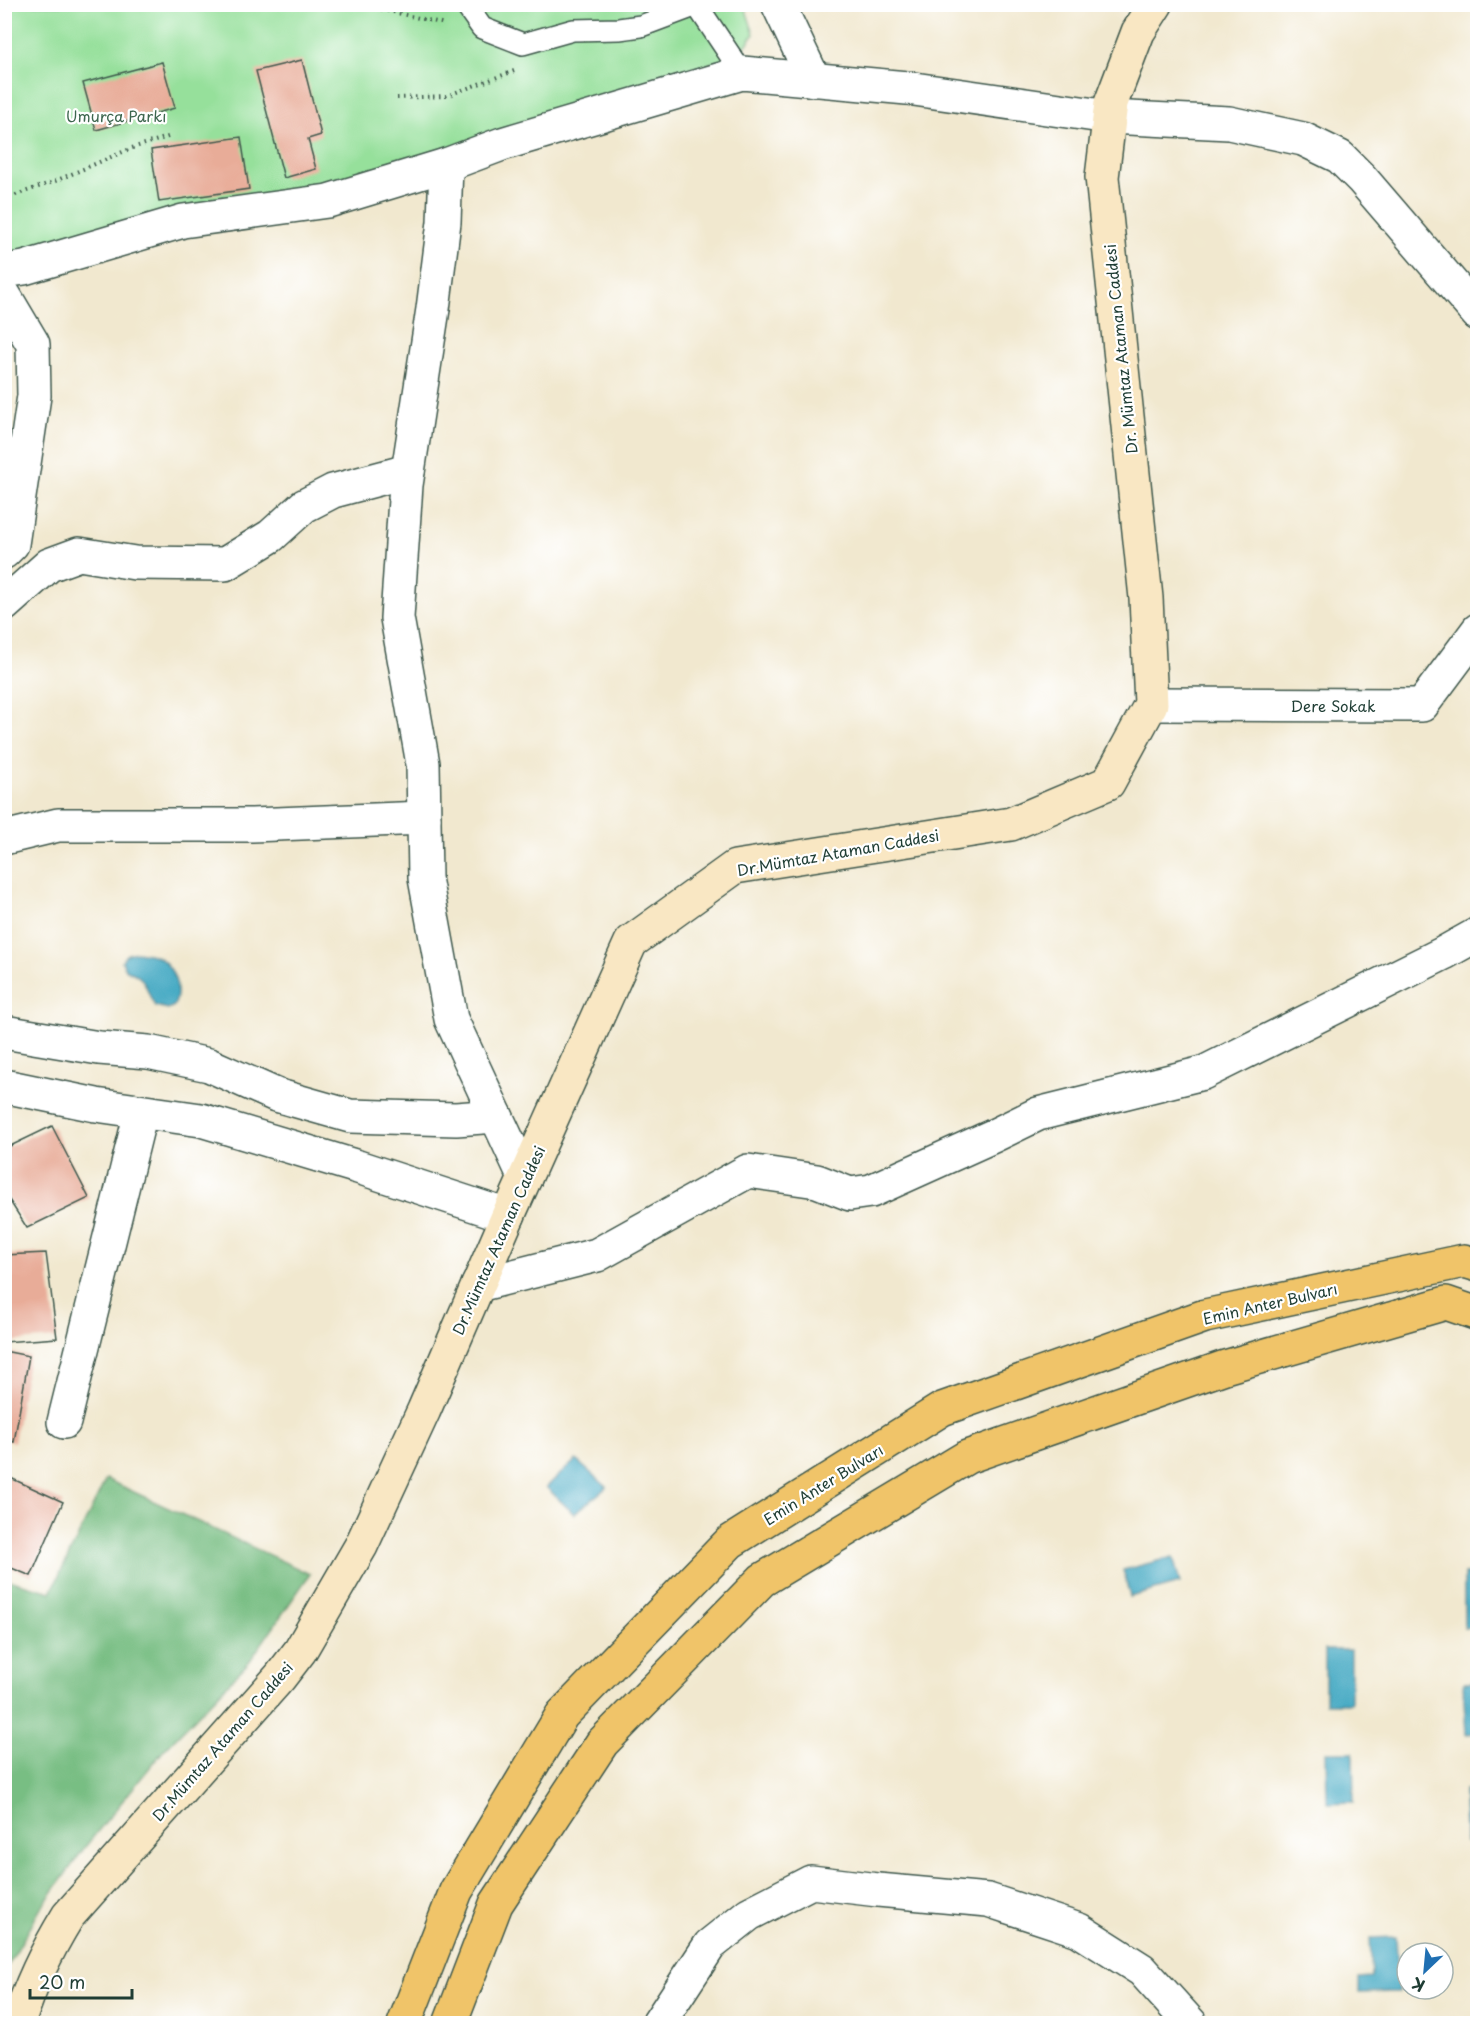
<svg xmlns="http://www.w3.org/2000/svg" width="1482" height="2028" font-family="'Playpen Sans',sans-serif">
	<rect width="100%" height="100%" fill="#fff"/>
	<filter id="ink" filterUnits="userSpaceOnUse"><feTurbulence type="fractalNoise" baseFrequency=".0167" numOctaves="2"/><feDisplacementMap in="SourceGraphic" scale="12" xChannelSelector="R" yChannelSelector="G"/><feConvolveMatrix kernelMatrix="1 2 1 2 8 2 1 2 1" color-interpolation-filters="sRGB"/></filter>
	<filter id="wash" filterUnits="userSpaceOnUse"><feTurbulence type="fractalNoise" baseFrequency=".008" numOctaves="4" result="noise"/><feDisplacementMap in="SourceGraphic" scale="24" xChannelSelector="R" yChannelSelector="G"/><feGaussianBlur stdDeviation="1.35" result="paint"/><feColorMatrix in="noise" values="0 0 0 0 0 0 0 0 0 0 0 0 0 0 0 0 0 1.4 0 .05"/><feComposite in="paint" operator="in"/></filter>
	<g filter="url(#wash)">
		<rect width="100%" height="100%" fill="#f1e8cf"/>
		<!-- green -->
		<polygon fill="#96e09b" stroke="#5a8e68" stroke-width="1.5" points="744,4 754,34 739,55 615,92 332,189 5,261 5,5"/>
		<!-- forest -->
		<polygon fill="#78be83" stroke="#4c7e5c" stroke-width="1.5" points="106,1479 310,1574 249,1662 164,1750 85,1847 41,1908 5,1971 5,1579 51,1592"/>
		<!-- water -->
		<g fill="#42a8c2" stroke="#30727b" stroke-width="1.5">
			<path d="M137,952C143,953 151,954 156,956C174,965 182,989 174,1006L168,1009L155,1006C142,986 152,981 125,969L122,961C125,953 130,953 137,952Z"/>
			<polygon points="576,1460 607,1487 574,1514 546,1487"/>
			<polygon points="1173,1557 1180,1583 1130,1597 1123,1570"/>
			<polygon points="1477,1573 1477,1628 1464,1628 1464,1574"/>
			<rect x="1325" y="1650" width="26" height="53"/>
			<polygon points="1477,1682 1477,1733 1466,1734 1463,1683"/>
			<polygon points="1326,1752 1353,1752 1354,1802 1327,1803"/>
			<polygon points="1477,1789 1477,1842 1465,1842 1464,1790"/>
			<polygon points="1396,1937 1399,1992 1359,1993 1359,1978 1372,1977 1370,1938"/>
		</g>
		<g id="blocks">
			<!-- building -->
			<g fill="#e8ac98">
				<polygon points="302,60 321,135 308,139 316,169 284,178 256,71"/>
				<polygon points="162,62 175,108 96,130 83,83"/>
				<polygon points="241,137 249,189 159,202 151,150"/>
				<polygon points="52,1126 89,1198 27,1228 4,1192 4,1149"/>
				<polygon points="46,1253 57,1338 4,1342 4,1255"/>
				<polygon points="4,1351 29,1356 14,1442 4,1440"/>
				<polygon points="4,1475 63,1502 31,1576 4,1565"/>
			</g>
		</g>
	</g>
	<g filter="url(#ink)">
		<use href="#blocks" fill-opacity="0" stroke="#3e574b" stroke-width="1.5"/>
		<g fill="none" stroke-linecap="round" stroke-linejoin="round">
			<!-- lane casing -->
			<g stroke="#3e574b" stroke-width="24">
				<g id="lane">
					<polyline points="465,4 482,28 523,44 573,30 619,29 641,26 697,5"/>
					<polyline points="696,4 742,73"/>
				</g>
			</g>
			<!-- street casing -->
			<g stroke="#3e574b" stroke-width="36">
				<g id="street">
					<polyline points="778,4 814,80"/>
					<polyline points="446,165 444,222 433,309 406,485 397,618 423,764 425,878 451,1019 525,1178"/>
					<polyline points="4,271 24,268 183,221 328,201 446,165 502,144 742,73 907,88 1109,117 1229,123 1303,139 1340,157 1362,179 1478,314"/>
					<polyline points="4,295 33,344 34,396 12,544 4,552"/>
					<polyline points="4,605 49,565 79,554 135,563 225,564 271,536 304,506 333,491 408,471"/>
					<polyline points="1151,704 1422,705 1478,630"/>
					<polyline points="4,838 58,825 252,825 424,818"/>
					<polyline points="4,1032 99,1048 148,1052 209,1065 276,1095 350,1116 456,1119 496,1116"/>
					<polyline points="4,1086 96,1105 201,1120 358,1167 508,1216"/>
					<polyline points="478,1285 597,1255 748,1171 817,1181 850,1194 871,1191 993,1136 1038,1114 1203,1073 1444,953 1478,934"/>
					<polyline points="64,1422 141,1112"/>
					<polyline points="658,2024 710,1945 749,1914 811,1882 878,1890 988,1900 1079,1930 1142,1970 1191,2024"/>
				</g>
			</g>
			<!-- secondary casing -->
			<g stroke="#3e574b" stroke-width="36">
				<path id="secondary" d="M18,2024C30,1985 47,1950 68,1916L280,1677L300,1651L361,1546L424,1410L508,1216L631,942L735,867L1011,824L1108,783L1151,704L1146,598L1102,177L1111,103L1138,32L1156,4"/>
			</g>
			<!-- highway casing -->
			<g stroke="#3e574b" stroke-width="36">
				<g id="highway">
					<polyline points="404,2024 456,1891 562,1715 730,1542 942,1409 1205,1316 1464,1261 1478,1265"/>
					<polyline points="450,2024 496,1904 602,1743 762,1580 967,1457 1225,1367 1446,1303 1478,1314"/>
				</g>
			</g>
			<!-- path -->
			<g stroke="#3e574b" stroke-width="4" stroke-dasharray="1.5 4.5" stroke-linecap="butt">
				<polyline points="358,4 445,24"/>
				<polyline points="397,98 446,96 514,71"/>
				<polyline points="4,199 53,182 132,148 168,137"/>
			</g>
			<!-- lane -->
			<use href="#lane" stroke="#fff" stroke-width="21"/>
			<!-- street -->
			<use href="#street" stroke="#fff" stroke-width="33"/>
			<!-- secondary -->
			<use href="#secondary" stroke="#f9e7c3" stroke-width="33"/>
			<!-- highway -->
			<use href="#highway" stroke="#f0c469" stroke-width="33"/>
		</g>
	</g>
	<g text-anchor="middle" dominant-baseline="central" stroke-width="4.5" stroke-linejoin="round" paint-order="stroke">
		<!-- park labels -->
		<g font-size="15" fill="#3d664e" stroke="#fff">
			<text x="116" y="115">Umurça Parkı</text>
		</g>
		<!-- street labels -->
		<g font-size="15" fill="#1f3d34" stroke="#fff">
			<text transform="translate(1120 349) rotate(-96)">Dr. Mümtaz Ataman Caddesi</text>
			<text x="1333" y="705">Dere Sokak</text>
			<text transform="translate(838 852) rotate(-10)">Dr.Mümtaz Ataman Caddesi</text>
			<text transform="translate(498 1240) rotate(-66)">Dr.Mümtaz Ataman Caddesi</text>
			<text transform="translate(1270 1303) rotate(-13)">Emin Anter Bulvarı</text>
			<text transform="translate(823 1484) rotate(-32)">Emin Anter Bulvarı</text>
			<text transform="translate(222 1741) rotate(-49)">Dr.Mümtaz Ataman Caddesi</text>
		</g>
	</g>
	<!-- margin -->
	<rect width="1482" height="2028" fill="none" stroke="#fff" stroke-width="24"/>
	<!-- north arrow -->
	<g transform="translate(1425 1971) rotate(206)"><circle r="28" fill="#ffffff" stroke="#a5b1ae" stroke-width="1.5"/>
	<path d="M0-4.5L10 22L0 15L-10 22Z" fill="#1f6fb2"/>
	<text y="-9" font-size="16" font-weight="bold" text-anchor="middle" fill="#1f3d34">K</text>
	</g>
	<!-- scale -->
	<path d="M30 1989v9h102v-9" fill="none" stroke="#1f3d34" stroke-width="3"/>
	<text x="39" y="1989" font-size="18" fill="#1f3d34" stroke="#ffffff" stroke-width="4.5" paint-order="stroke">20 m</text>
</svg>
